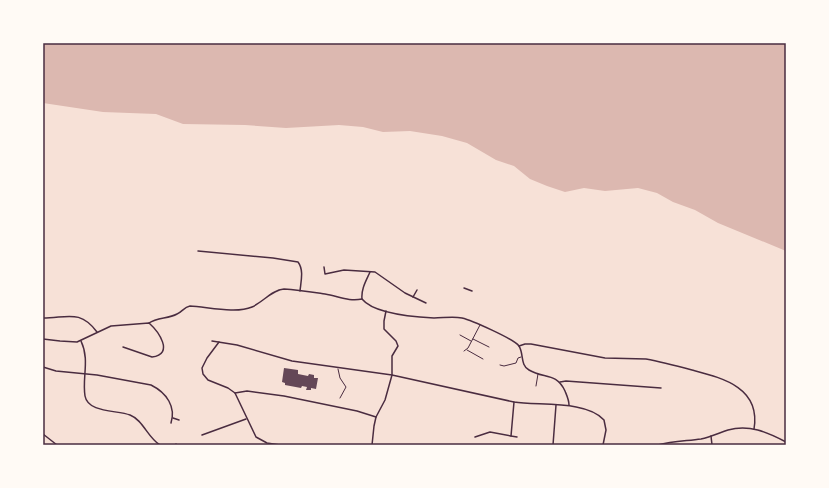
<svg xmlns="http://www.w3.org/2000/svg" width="829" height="488" font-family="Montserrat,sans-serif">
	<rect width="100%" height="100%" fill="#f7e1d7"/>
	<!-- water -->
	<polygon fill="#dcb8b0" points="43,43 786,43 786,251 718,223 695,210 673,202 657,193 638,188 605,191 584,188 565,192 547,186 530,179 514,166 496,160 467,143 442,136 410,131 383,132 363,127 339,125 286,128 245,125 183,124 156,114 103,112 43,103"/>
	<!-- building -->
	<polygon fill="#644757" points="284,368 298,370 298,374 308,376 309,374 314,375 314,378 318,378 316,389 311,388 311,390 306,390 307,387 302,386 301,388 285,385 285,383 282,382"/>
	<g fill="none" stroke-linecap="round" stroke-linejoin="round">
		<!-- service -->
		<g stroke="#4a2c40" stroke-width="1">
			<polyline points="460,335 471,341"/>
			<polyline points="473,339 489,347"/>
			<polyline points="467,350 483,359"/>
			<polyline points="464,351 468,348 480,325"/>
			<polyline points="500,365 504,366 516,363 518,358 521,357"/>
			<polyline points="338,369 340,378 346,387 340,398"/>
			<polyline points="536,386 538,374"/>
		</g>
		<!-- minor -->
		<g stroke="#4a2c40" stroke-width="1.5">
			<path d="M198,251L273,258L298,262C304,270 301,281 300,291"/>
			<polyline points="324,267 325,274 344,270 375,272 405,293 426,303"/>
			<path d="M370,272C366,281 361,289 362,299C374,314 415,317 434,318C443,318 453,316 462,318C471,320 514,339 519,346C524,354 520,365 529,370C544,379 556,372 565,391C567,396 569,400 569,405"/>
			<polyline points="464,288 472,291"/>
			<polyline points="413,297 417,290"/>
			<path d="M43,318C67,318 80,309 97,332"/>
			<path d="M149,323C157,317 168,319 177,314C182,312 184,307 190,306C208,307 236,314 252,307C263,302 272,290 284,289C298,290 311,292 325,294C338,296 349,302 362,299"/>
			<path d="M43,339L60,341L77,342L111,326L149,323C158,331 175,354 152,357L123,347"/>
			<path d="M81,341C90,360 82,377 85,396C88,413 117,410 130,415C143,420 148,438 160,445"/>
			<path d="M212,341L237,345L292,361L392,375L514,402C538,406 587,400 604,420L606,430L603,445"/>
			<polyline points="219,342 207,358 202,368 203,374 208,380 228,388 235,393 256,437 267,443 280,445"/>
			<path d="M519,346L525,344H531L605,358L646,359C662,362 677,366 692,370C722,378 761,387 754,429"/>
			<path d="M43,367L56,371L97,375L151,385C167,393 176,407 171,423"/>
			<polyline points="560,382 566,381 661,388"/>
			<polyline points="235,393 247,391 284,396 357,411 376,417"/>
			<polyline points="514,402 511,436 517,437"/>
			<polyline points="173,418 179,420"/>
			<polyline points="43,434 57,445"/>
			<polyline points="202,435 246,419"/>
			<polyline points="711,436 712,445"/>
			<polyline points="475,437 490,432 511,436"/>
			<polyline points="176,445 176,444"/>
			<polyline points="372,445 374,426 376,417 385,400 392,375 392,356 398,346 396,341 384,329 384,321 386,311"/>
			<polyline points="553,445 556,405"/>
			<path d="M658,445C672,441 687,441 701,439C710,437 719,433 728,430C749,424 767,432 786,442"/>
		</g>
	</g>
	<!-- border -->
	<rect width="829" height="488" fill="none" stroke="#fffaf5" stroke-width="88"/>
	<rect x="44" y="44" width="741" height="400" fill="none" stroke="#4a2c40" stroke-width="1.5"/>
</svg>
